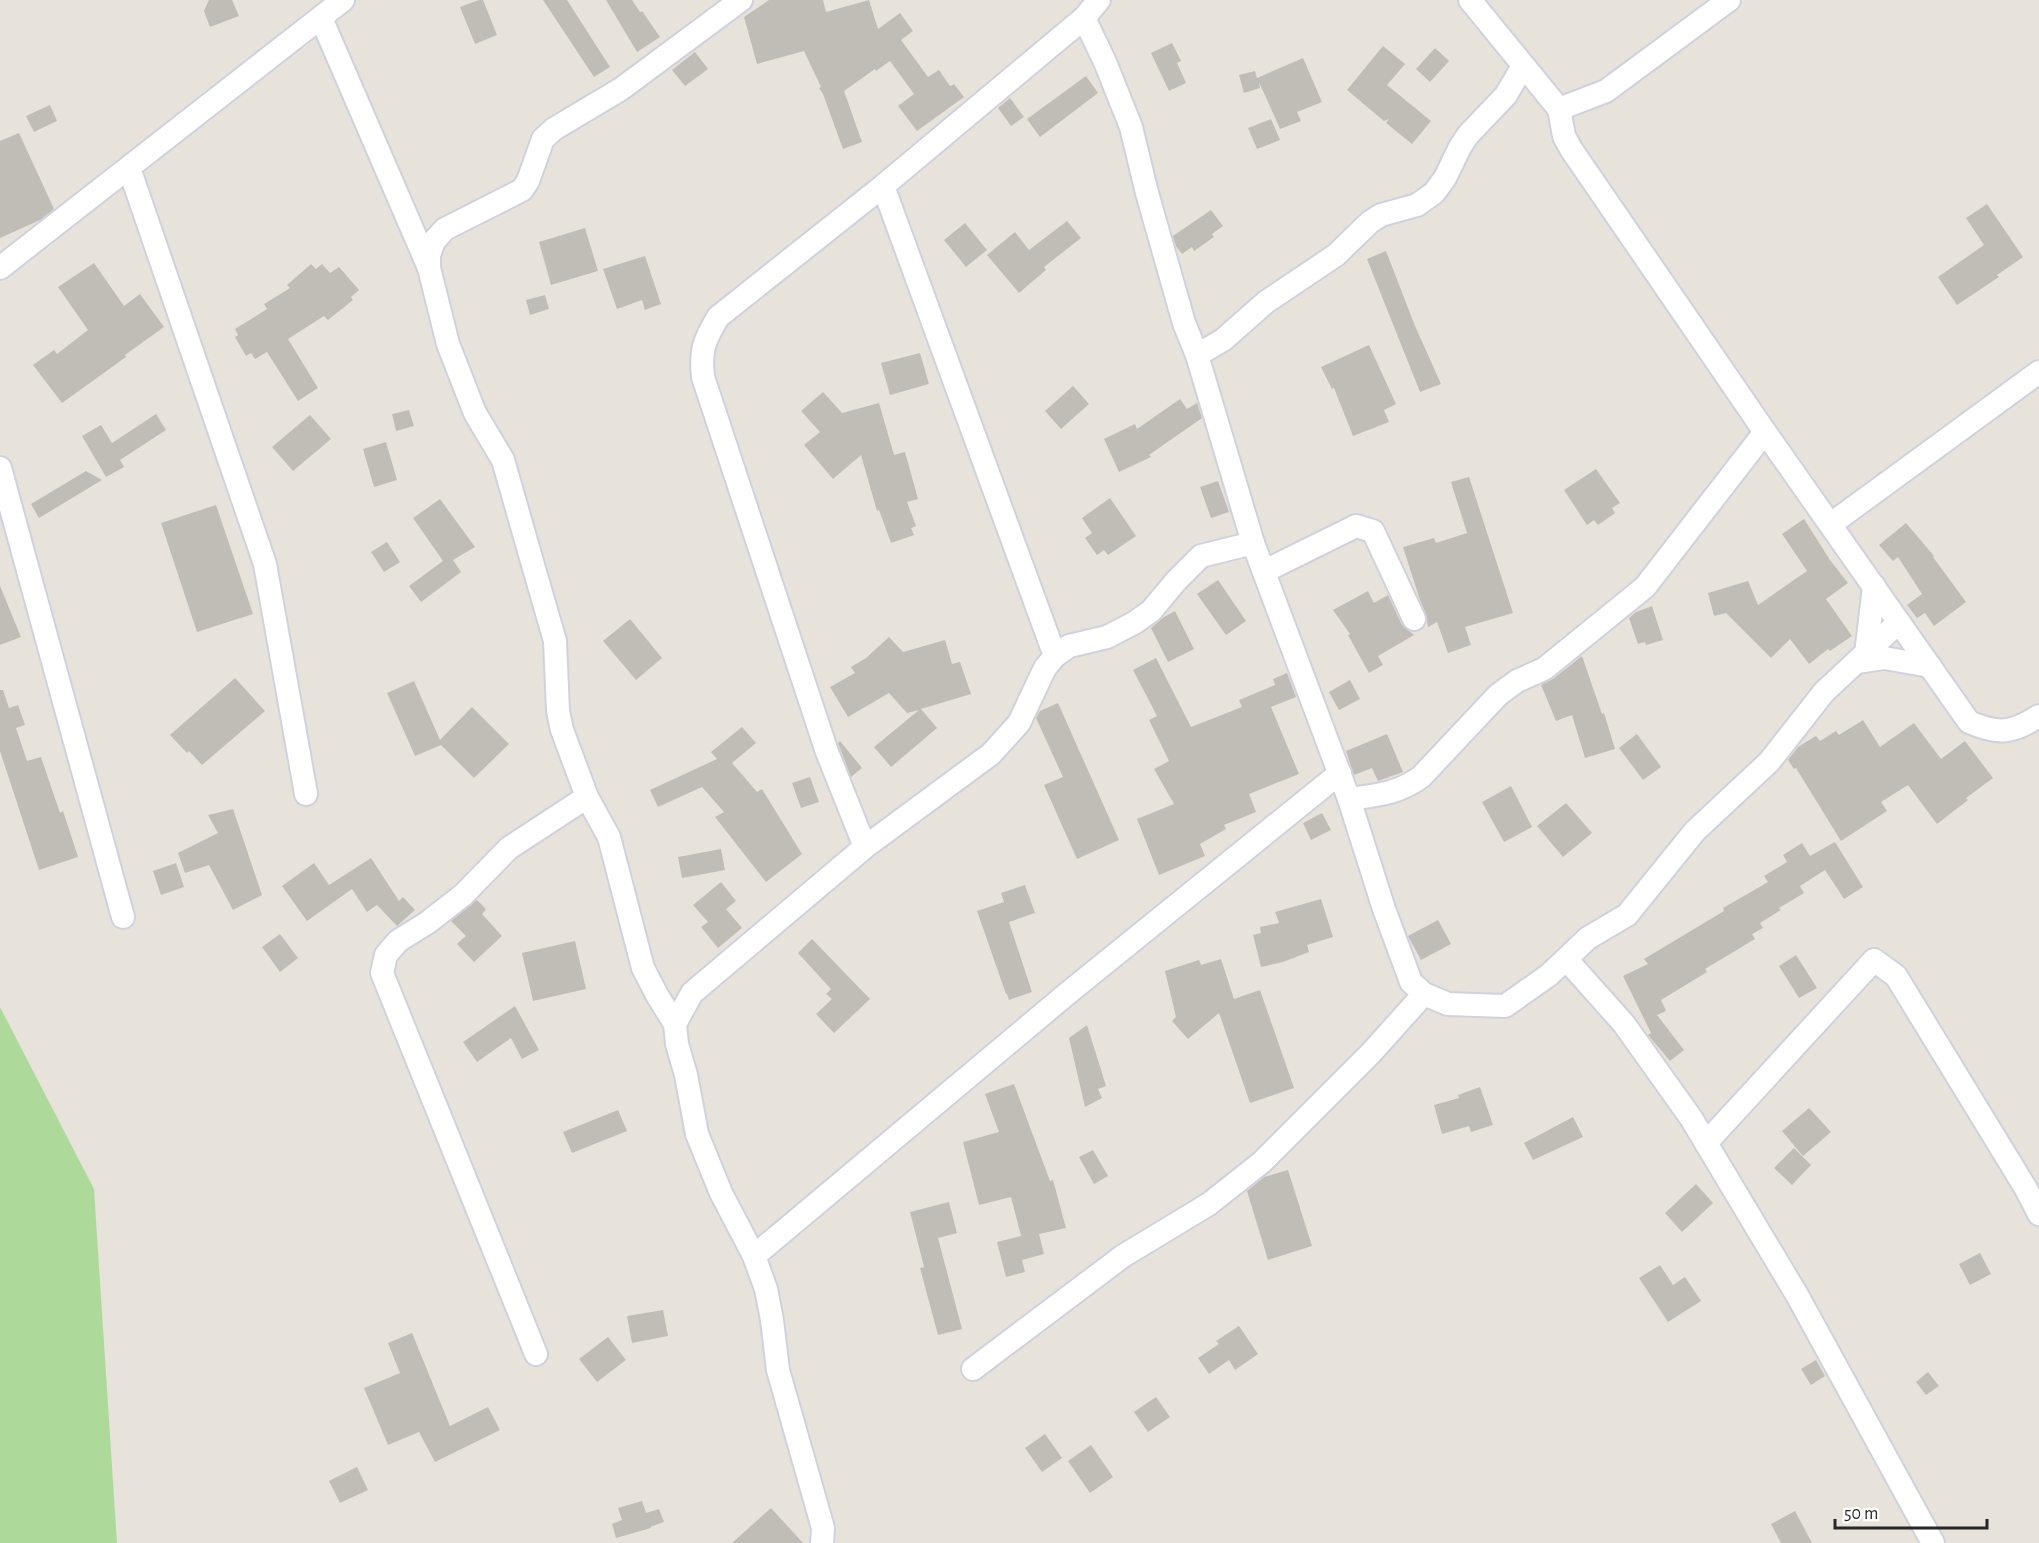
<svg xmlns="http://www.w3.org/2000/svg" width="2039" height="1543" font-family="'Alegreya Sans',sans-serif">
	<rect width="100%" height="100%" fill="#e8e3da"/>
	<!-- green -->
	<polygon fill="#adda9b" points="0,1007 94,1189 117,1543 0,1543"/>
	<!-- building -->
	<g fill="#c0bdb7">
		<polygon points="209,0 232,0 239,16 210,27 204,11"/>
		<polygon points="479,0 483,0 497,35 475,44 460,7"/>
		<polygon points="543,0 567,0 610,67 594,77"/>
		<polygon points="606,0 632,0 640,12 642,11 660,37 637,52"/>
		<polygon points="769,0 823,0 826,12 869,0 878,29 900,13 913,31 901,40 928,77 939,70 950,86 954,84 964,97 917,131 898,106 914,94 890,61 876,71 875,69 844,91 862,142 843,149 823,94 819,88 821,87 804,51 757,64 744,17"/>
		<polygon points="1172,43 1181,61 1177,63 1186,83 1169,91 1151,53"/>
		<polygon points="1383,46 1405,64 1387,85 1431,121 1412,144 1386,123 1389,119 1384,121 1347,90"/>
		<polygon points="1435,48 1449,61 1430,82 1416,69"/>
		<polygon points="695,52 708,69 685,86 672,70"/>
		<polygon points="1303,58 1322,102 1297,112 1301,121 1280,129 1259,82 1260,88 1244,93 1239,75 1255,71 1257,78"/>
		<polygon points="1086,76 1098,93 1040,137 1027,119"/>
		<polygon points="1010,98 1024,117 1011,126 998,108"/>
		<polygon points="50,105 57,121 34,132 26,116"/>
		<polygon points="1271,119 1280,140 1257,149 1248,128"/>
		<polygon points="19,133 54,209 40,220 0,238 0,141"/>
		<polygon points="1987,204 2023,257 1997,275 1999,277 1957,305 1938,277 1984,245 1966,218"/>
		<polygon points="1211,210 1223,226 1212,234 1214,237 1194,251 1192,247 1182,254 1176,246 1173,236"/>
		<polygon points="1067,221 1081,238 1044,267 1046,270 1019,293 987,255 1015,232 1029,250"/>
		<polygon points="965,223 987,250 966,267 944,240"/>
		<polygon points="585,228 598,271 551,285 539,242"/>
		<polygon points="1386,251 1415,326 1441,384 1420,392 1367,259"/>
		<polygon points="645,256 661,304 645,310 642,300 617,309 603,269"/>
		<polygon points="94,263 124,306 140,294 164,327 125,355 126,357 62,403 33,365 54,350 57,354 88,330 58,287"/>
		<polygon points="311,264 316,269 322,264 330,273 339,267 359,290 351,297 353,300 328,320 324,316 288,339 318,388 298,401 267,352 255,359 251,353 246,356 235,337 238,335 235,329 267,309 264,304 290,288 287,285"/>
		<polygon points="545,295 549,309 530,315 526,300"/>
		<polygon points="1369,345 1396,404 1384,410 1389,422 1353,436 1334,388 1332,389 1321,367"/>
		<polygon points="920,353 929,384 890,395 881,363"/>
		<polygon points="1073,386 1089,404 1061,429 1045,411"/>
		<polygon points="823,392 842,413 879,403 894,455 905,452 918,499 907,502 916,526 911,528 914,535 891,543 879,510 877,511 861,455 833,479 804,445 820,432 801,411"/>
		<polygon points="1180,399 1187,409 1197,403 1202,418 1149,455 1151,457 1119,472 1104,439 1135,424 1137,429"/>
		<polygon points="409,410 414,426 396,431 392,414"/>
		<polygon points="156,414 166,430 120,460 124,467 106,477 82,436 101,425 112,443"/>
		<polygon points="310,415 331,439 293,471 272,447"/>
		<polygon points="386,442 397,480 374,487 363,449"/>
		<polygon points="1596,469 1620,503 1612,508 1615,513 1598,525 1594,520 1587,525 1564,490"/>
		<polygon points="86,471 102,480 39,518 31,504"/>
		<polygon points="1469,477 1513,613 1465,627 1471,645 1448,653 1437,622 1428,627 1426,614 1420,600 1403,547 1434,538 1436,543 1467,533 1451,482"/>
		<polygon points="1218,481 1229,512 1211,518 1200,487"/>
		<polygon points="1110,498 1136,536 1108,555 1104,550 1097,555 1085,538 1092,533 1082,518"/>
		<polygon points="440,499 475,547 453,560 461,572 421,602 409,586 443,561 413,518"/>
		<polygon points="216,505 253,614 197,632 161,523"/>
		<polygon points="1804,519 1830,560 1848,583 1826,599 1852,636 1830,651 1828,649 1809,664 1790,639 1771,658 1726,613 1714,616 1708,593 1748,581 1758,605 1807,571 1782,534"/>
		<polygon points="1906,523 1934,556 1933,557 1966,602 1934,626 1925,613 1917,618 1907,605 1922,594 1898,557 1893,561 1879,545"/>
		<polygon points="387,542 400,562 384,572 371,552"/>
		<polygon points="1218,580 1246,621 1226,635 1197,594"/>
		<polygon points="0,586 21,637 0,645"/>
		<polygon points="1368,591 1374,603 1388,595 1402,625 1414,635 1378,656 1383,665 1369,673 1348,635 1350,634 1333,610"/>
		<polygon points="1652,606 1663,640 1646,645 1645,642 1638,644 1629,618 1636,612"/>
		<polygon points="1175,611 1194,649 1168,662 1151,628 1164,617"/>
		<polygon points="630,619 662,658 636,680 603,641"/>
		<polygon points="889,637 903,652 945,640 952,664 960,662 971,694 921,709 937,728 891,767 874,747 919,710 907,713 889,693 848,717 830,687 855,673 851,667 866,658"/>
		<polygon points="1582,656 1602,714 1604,713 1615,749 1585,758 1572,715 1556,721 1541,685 1553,679"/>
		<polygon points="1156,658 1191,727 1242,707 1239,700 1275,685 1273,679 1287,673 1296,697 1271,707 1299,774 1249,794 1256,812 1224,825 1226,829 1200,844 1205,856 1159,875 1137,819 1174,804 1154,769 1169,761 1149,720 1157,716 1133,670"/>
		<polygon points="235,678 265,711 202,765 189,751 187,753 170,735"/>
		<polygon points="1350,680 1360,699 1339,710 1329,692"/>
		<polygon points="414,681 440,740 472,707 509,744 474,778 441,745 415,756 387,693"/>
		<polygon points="0,690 3,690 9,708 18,705 25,725 16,728 27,761 41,757 60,813 63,811 78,857 39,870 0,751"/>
		<polygon points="1058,703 1119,840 1077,859 1044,785 1063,777 1036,718 1040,711"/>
		<polygon points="1863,720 1880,747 1914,723 1941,759 1965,741 1993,778 1966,798 1968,800 1937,824 1908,785 1881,802 1887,811 1841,841 1796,768 1794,769 1788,760 1798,747 1816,736 1820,741 1836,731 1839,735"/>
		<polygon points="742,727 756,743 732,763 757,792 762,789 802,854 766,882 715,817 724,812 702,787 658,807 650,790 717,759 711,752"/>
		<polygon points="1387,734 1403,772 1378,781 1372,768 1354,775 1346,751"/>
		<polygon points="1637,734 1661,767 1643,780 1619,748"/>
		<polygon points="840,741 862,768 851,777 838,743"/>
		<polygon points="810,777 819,802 801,808 792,783"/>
		<polygon points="1511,786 1532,827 1504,842 1482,802"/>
		<polygon points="1566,803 1592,833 1563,857 1537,826"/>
		<polygon points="233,809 262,895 233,910 209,865 185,873 178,853 218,833 208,815"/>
		<polygon points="1322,813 1331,830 1311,840 1303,823"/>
		<polygon points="1835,842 1863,887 1844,899 1825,870 1800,886 1804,893 1779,908 1781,910 1760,923 1763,928 1752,934 1755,939 1705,969 1707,972 1661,1000 1666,1011 1657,1015 1684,1050 1670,1061 1648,1035 1651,1033 1623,976 1648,964 1644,959 1724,911 1723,908 1768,882 1764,876 1787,862 1783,855 1802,843 1810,856"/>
		<polygon points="721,849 725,870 682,878 678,857"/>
		<polygon points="371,858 399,901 403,897 415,910 397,926 377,905 367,912 352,889 307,921 282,886 314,863 329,885"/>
		<polygon points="176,863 184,887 161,895 153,871"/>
		<polygon points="721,882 736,901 726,909 742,928 718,948 701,927 708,922 693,905"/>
		<polygon points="1025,885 1035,913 1009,922 1032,992 1009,1000 1007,994 1006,994 977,911 1004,902 1001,893"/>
		<polygon points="1321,899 1333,937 1307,945 1309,952 1283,962 1261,967 1253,935 1261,933 1260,927 1279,923 1275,912"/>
		<polygon points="477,900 486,909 482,914 502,936 474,962 457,944 466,936 451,921"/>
		<polygon points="1438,920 1451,944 1421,960 1408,936"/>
		<polygon points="280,934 298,958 280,972 262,947"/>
		<polygon points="812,939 870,999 834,1033 816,1014 832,999 826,994 831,989 798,953"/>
		<polygon points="575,941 586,989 533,1001 522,953"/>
		<polygon points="1796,955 1817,988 1799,998 1779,966"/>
		<polygon points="1221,959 1234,999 1260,990 1294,1088 1250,1103 1219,1013 1188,1039 1172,1021 1176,1017 1165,971 1199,960 1201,965"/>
		<polygon points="515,1006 539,1050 522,1059 511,1038 477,1062 463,1042"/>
		<polygon points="1087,1025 1106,1086 1098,1089 1102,1098 1085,1107 1069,1038"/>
		<polygon points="1014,1084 1050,1181 1053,1180 1066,1228 1039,1234 1044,1254 1022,1260 1025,1272 1006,1277 997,1242 1021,1236 1011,1197 979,1205 963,1142 999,1132 985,1094"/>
		<polygon points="1480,1087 1493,1125 1471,1132 1469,1126 1442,1134 1434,1105 1459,1098 1458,1095"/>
		<polygon points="1809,1108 1831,1132 1803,1156 1782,1131"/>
		<polygon points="618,1110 627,1131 572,1153 563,1132"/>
		<polygon points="1573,1117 1583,1137 1533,1160 1524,1143"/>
		<polygon points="1794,1148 1811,1165 1792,1185 1774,1168"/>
		<polygon points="1093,1150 1108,1176 1094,1184 1079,1157"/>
		<polygon points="1288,1170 1312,1246 1268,1260 1247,1191 1264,1177"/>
		<polygon points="1696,1184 1713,1203 1682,1232 1665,1213"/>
		<polygon points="949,1202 957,1233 938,1238 962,1329 938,1335 920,1268 924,1267 910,1212"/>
		<polygon points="1980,1253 1991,1274 1970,1285 1959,1264"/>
		<polygon points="1660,1265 1673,1285 1685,1277 1701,1301 1668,1322 1639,1278"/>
		<polygon points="663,1310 668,1336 632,1343 627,1316"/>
		<polygon points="1239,1326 1258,1354 1235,1370 1229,1360 1209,1374 1198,1358 1219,1344 1216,1341"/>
		<polygon points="412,1333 450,1426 488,1407 500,1430 435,1462 419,1432 388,1445 364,1388 400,1373 388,1343"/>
		<polygon points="608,1337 626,1360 597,1382 579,1359"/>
		<polygon points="1816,1360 1825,1376 1811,1385 1801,1369"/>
		<polygon points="1928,1372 1939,1386 1926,1395 1916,1382"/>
		<polygon points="1156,1397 1170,1417 1148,1432 1134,1412"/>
		<polygon points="1045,1434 1062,1458 1042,1472 1025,1448"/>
		<polygon points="1091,1445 1113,1477 1090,1493 1068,1461"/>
		<polygon points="357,1467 368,1490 340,1503 329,1481"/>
		<polygon points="642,1501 646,1513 659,1509 664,1522 650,1527 651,1528 616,1538 612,1524 622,1520 618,1508"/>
		<polygon points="771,1508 803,1543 732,1543"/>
		<polygon points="1795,1511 1812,1543 1781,1543 1771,1524"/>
	</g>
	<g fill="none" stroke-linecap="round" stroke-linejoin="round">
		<!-- minor casing -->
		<g stroke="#cfd1df" stroke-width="26">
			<g id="minor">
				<polyline points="1470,0 1559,109 1606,91 1729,0"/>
				<polyline points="321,18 429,268"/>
				<polyline points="1084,18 1105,62 1131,127 1147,193 1184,323 1197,355 1253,543 1349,799 1384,909 1411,982 1424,994 1448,1004 1505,1006 1549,975 1588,938 1627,915 1695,831 1769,762 1824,692 1899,622"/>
				<path d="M1559,109L1564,136L1571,149L1765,432L1969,722C1999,735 2012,733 2039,716"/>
				<polyline points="129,168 265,564 306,794"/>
				<polyline points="883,186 1055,656"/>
				<polyline points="0,268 343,0"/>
				<polyline points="1197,355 1223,340 1266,302 1336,255 1370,222 1381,215 1417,205 1434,193 1445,178 1460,147 1468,135 1506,95 1523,66"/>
				<polyline points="0,468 123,917"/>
				<polyline points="1831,524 2039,372"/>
				<polyline points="1265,571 1356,526 1373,531 1414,619"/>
				<polyline points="1866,654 1874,586"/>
				<polyline points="1857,662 1884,658 1930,666"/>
				<path d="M1349,799C1378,795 1397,794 1421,777L1498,695L1517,681L1544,669L1645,587L1765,432"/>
				<path d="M865,847L827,752L703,377C700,350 704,341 718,317L883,186L1084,18L1099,0"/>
				<polyline points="1567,960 1624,1024 1691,1118 1797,1295 1933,1543"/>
				<polyline points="675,1024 657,995 643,968 609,837 587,797 562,730 558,711 555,641 529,551 503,460 475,413 448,344 429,268 429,255 434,241 445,229 522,190 528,181 543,139 554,129 621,89 741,0"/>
				<polyline points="1706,1143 1874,960 1896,976 2025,1187 2039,1214"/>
				<polyline points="754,1256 1068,993 1340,773"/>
				<polyline points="536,1354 382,973 386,955 398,941 427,923 463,895 509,848 587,797"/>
				<polyline points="973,1369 1123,1256 1209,1204 1262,1162 1371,1053 1424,994"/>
				<polyline points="822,1543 823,1528 778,1370 772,1320 766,1289 754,1256 721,1193 697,1134 686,1075 677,1044 675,1024 692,993 865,847 991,754 1019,723 1045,668 1055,656 1069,646 1107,637 1134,623 1151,611 1176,581 1201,556 1253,543"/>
			</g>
		</g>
		<!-- minor -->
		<use href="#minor" stroke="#fff" stroke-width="22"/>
	</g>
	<!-- scale -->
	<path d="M1835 1519v9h152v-9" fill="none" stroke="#272727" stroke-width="3"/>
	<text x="1844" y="1519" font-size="18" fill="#272727" stroke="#ffffff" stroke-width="4.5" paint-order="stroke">50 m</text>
</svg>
